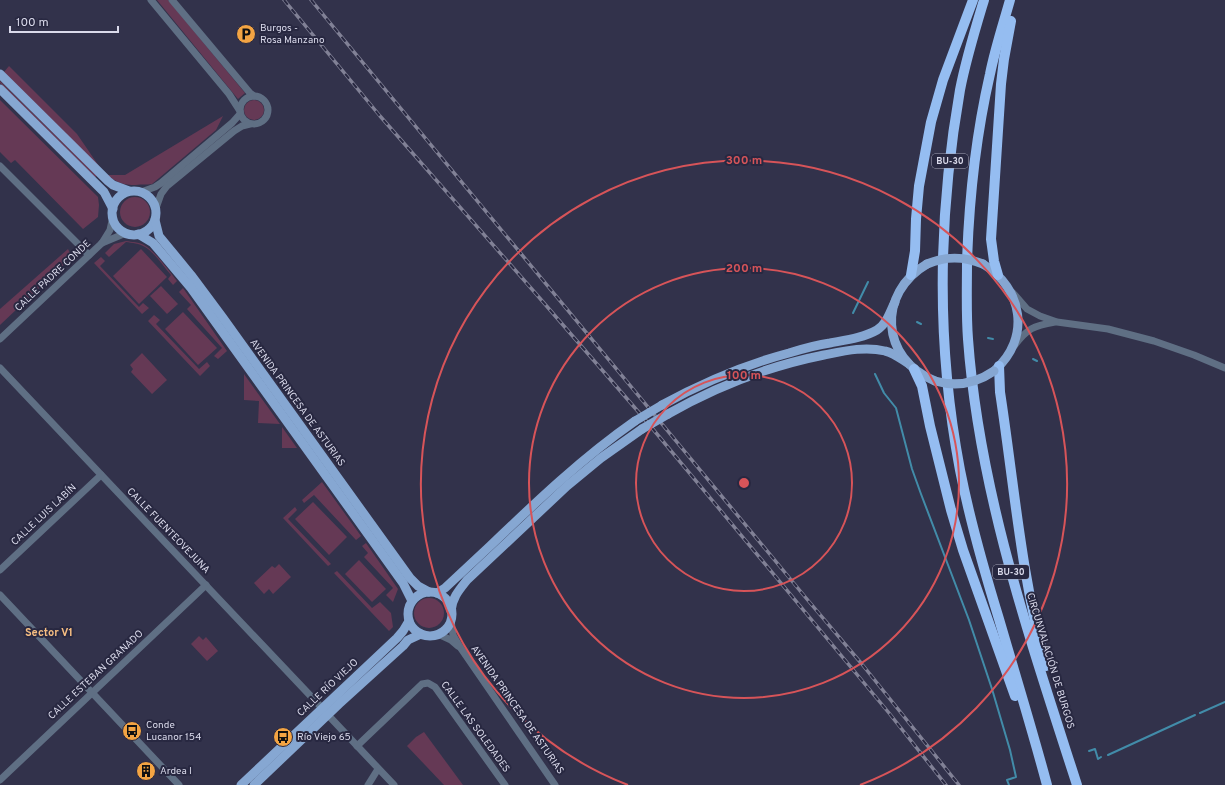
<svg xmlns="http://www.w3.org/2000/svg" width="1225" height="785" font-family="Overpass,sans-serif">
	<rect width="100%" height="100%" fill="#32324b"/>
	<!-- green -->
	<g fill="#653955">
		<polygon points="157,0 168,0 245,93 238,99"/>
		<polygon points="9,66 77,134 101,169 4,72"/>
		<polygon points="0,81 97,176 95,177 0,83"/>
		<polygon points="0,100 98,197 99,205 98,217 83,229 15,160 11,163 0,152"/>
		<circle cx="254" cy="110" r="10"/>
		<path d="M223,116L216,130L152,184C146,185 142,184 136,185C123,185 118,183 107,175H125Z"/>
		<circle cx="135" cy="212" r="15"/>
		<path d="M126,241C132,242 139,242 144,245C155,251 169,271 177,281L173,285L168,279L171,275C163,266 155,253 145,247C139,243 132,243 126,242L109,257L105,253L114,244Z"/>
		<polygon points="68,249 72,257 0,325 0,309"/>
		<polygon points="141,249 167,277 139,304 113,276"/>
		<polygon points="101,257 105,261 100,266 139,307 143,303 149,308 142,314 94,263"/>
		<polygon points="161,286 178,304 167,314 150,296"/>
		<polygon points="183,288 227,351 218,359 214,356 222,348 187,309 191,305 179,292"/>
		<polygon points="183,312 217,348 198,365 165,329"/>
		<polygon points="154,315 160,320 156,324 199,369 207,362 210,366 200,376 148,321"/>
		<polygon points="142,353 167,380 152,394 131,372 133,369 130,365"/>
		<polygon points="244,374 280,424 258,423 259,401 244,400"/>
		<polygon points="282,427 297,448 282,448"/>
		<polygon points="322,482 361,536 356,540 314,495 304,503 302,500"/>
		<polygon points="313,502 347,537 329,555 295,519"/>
		<polygon points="295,507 297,510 288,519 331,564 328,566 283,518"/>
		<polygon points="366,543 398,589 393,602 386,595 393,588 364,557 368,553 362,546"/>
		<polygon points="359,560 386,589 372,602 345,574"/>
		<polygon points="279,564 291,577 273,594 269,589 264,594 254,583 272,566 275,568"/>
		<polygon points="337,571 372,608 380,602 391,613 393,627 389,631 334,573"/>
		<circle cx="429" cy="613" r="15"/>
		<polygon points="199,636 203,640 206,637 218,651 207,661 191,644"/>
		<polygon points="424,732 463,785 444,785 407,746 416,737"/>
	</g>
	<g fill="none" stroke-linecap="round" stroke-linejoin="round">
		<!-- stream -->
		<g stroke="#428ca9" stroke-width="2">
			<polyline points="853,313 868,282"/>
			<polyline points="917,322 921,324"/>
			<polyline points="988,338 993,339"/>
			<polyline points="1033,359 1037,361"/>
			<polyline points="875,374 884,393 896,408 912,469 921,494 969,620 992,689 1010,750 1016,777 1007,780 1009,785"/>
			<polyline points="1200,713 1225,702"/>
			<polyline points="1089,751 1095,749 1098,759 1101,757"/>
			<polyline points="1108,755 1195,715"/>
		</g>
		<!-- minor -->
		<g stroke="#5f6f84" stroke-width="7">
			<polyline points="151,0 229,94 240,111"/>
			<polyline points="172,0 250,93 254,96"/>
			<circle cx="254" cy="110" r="14"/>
			<polyline points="0,166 89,255"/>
			<polyline points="141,192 155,187 161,183 232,123 240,114"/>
			<polyline points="156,208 161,194 167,186 234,131 242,126 250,124"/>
			<polyline points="102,243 126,233"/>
			<polyline points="1013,293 1027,309 1040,316 1057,322 1108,329 1154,341 1194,355 1225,368"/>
			<polyline points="0,339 102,243 110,230 113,216"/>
			<path d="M1014,346C1028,328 1033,326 1055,322"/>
			<polyline points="0,368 322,708"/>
			<polyline points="0,570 101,475"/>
			<polyline points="0,595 179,785"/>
			<polyline points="451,620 453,635 460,647 555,785"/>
			<polyline points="438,634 451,640 458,646"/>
			<polyline points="328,715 394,785"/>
			<polyline points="357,746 422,684 428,683 435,687 505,785"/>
			<polyline points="0,780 206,585"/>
			<polyline points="368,785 378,769"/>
		</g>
		<!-- major -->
		<g stroke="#86a7d2" stroke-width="9">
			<polyline points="0,74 108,181 113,185 129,191"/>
			<polyline points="0,89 104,192 113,209"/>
			<circle cx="134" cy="213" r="22"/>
			<polyline points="155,220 159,236 191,275 223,318 410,578 418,586 429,592"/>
			<polyline points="138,234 153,243 191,288 403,583 412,601"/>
			<path d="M927,264C877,293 880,359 935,381"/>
			<path d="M983,264C1023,288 1031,338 995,370"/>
			<path d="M662,405C702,383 744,365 789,353C802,349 816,345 830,343C846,340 863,338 877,330C887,324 890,311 895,302"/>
			<path d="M668,414C717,386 769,366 824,355C844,351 865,346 885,351C894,353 901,359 909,364"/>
			<circle cx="430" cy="614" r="22"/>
			<path d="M437,593L445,588C460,574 475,560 490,546C536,502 582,458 635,421"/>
			<path d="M451,611C452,598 459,590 467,580L567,486L601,458L642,429"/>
			<polyline points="241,785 397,638 403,631 409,621"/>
			<polyline points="254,785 339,704 403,646 408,640 421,634"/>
		</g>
		<!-- highway -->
		<g stroke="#95bdf1" stroke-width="10">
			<path d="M984,0C975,30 966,59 960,90C938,216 936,344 960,470C970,521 984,570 999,619C1015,674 1032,729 1047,785"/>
			<path d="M1010,0C1003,25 995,49 990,74C976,135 969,199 967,262C967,288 966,313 968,339C979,492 1030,639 1077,785"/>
			<polyline points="911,275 915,251 916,219 919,186 931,122 943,80 973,0"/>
			<polyline points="998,275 994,261 991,239 1001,84 1004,59 1011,21"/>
			<path d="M999,366L1000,392C1014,483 1021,576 1046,666"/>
			<polyline points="914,369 922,386 930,426 951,510 963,550 1015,696"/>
		</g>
		<!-- rail casing -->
		<g stroke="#818196" stroke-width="3.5">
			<g id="rail">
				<polyline points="284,0 380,116 537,295 642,416 889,713 946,785"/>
				<polyline points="311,0 806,598 861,663 959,785"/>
			</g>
		</g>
		<!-- rail -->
		<use href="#rail" stroke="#282841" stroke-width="2" stroke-dasharray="6" stroke-linecap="butt"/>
		<!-- major-bridge -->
		<g stroke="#86a7d2" stroke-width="9">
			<path d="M927,264C946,256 963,256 983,264"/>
			<path d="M935,381C956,387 975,384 994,371"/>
			<polyline points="635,421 662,405"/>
			<polyline points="642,429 668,414"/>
		</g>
	</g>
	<!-- distance rings -->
	<g fill="none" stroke="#d75459" stroke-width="2">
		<circle cx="744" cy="483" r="108"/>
		<circle cx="744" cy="483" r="215"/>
		<path d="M628 785A323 323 0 1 1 860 785"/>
	</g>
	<!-- icons -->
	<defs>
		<g id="parking-disc" transform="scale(1)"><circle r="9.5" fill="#f3a443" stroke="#282841"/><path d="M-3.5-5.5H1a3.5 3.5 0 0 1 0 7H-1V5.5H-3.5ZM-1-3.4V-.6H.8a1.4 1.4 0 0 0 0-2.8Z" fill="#111"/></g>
		<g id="bus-disc" transform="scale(1)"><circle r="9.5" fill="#f3a443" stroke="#282841"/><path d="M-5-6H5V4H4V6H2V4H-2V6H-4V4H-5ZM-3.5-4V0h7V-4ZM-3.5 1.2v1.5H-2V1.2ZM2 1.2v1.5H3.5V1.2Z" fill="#111"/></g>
		<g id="building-disc" transform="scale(1)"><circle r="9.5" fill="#f3a443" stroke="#282841"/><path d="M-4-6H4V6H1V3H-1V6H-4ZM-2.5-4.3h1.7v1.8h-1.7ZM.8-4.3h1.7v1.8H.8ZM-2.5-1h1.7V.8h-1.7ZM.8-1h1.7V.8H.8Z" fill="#111"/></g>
	</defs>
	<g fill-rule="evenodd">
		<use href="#parking-disc" x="246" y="34"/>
		<use href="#bus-disc" x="132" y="731"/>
		<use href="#bus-disc" x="283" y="737"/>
		<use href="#building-disc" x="146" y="771"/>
	</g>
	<g text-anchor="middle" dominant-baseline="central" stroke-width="4" stroke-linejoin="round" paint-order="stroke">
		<!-- shield labels -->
		<g fill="#282841" stroke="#a5a5b8" stroke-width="1">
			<rect x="932" y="154" width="36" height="14" rx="3"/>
			<rect x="993" y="565" width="36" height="14" rx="3"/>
		</g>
		<g font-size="9" font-weight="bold" fill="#dadaeb">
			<text x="950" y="161">BU-30</text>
			<text x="1011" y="572">BU-30</text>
		</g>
		<!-- poi labels -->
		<g font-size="10" fill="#dadaeb" stroke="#282841" text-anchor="start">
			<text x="260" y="28">Burgos -<tspan x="260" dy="12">Rosa Manzano</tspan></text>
			<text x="146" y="725">Conde<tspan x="146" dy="12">Lucanor 154</tspan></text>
			<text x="297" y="737">Río Viejo 65</text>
			<text x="160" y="771">Ardea I</text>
		</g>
		<!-- street labels -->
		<g font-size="10" fill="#dadaeb" stroke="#282841">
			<text transform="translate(53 276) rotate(-43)">CALLE PADRE CONDE</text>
			<text transform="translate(297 403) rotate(54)">AVENIDA PRINCESA DE ASTURIAS</text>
			<text transform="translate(44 515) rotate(-43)">CALLE LUIS LABÍN</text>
			<text transform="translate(168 531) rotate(46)">CALLE FUENTEOVEJUNA</text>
			<text transform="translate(1050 661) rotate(73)">CIRCUNVALACIÓN DE BURGOS</text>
			<text transform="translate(96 675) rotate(-43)">CALLE ESTEBAN GRANADO</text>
			<text transform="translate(328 688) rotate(-43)">CALLE RÍO VIEJO</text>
			<text transform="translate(517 710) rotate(55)">AVENIDA PRINCESA DE ASTURIAS</text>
			<text transform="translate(475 727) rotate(54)">CALLE LAS SOLEDADES</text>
		</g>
		<!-- neighbourhood labels -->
		<g font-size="11" font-weight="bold" fill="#f6be82" stroke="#282841">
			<text x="49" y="633">Sector V1</text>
		</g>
	</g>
	<circle cx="744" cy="483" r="6" fill="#d75459" stroke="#282841" stroke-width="2"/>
	<g font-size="12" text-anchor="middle" font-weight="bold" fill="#d75459" stroke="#282841" stroke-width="4" stroke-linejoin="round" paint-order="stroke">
		<text x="744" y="164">300 m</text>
		<text x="744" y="272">200 m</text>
		<text x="744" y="379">100 m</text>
	</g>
	<!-- scale -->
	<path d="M10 26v6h108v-6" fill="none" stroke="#dadaeb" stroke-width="2"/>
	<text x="16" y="26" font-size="12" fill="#dadaeb" stroke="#282841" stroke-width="3" paint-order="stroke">100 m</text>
</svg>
